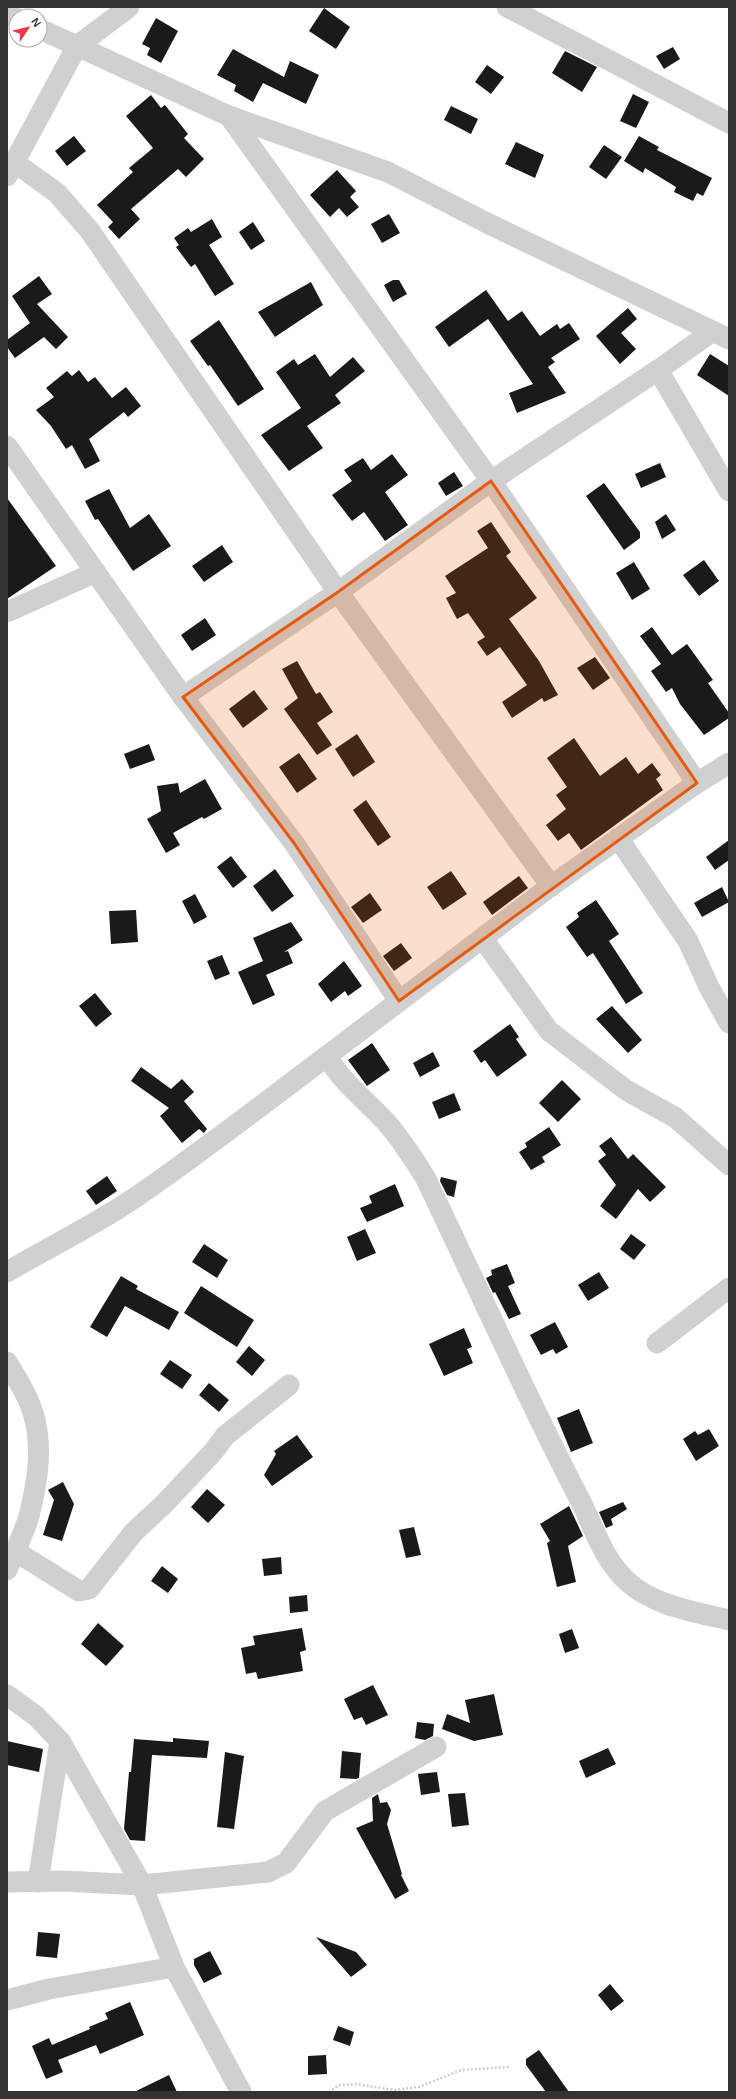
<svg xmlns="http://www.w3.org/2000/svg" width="736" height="2099" font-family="Arial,sans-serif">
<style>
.building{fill:#1a1a1a}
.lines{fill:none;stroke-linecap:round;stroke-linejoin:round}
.path{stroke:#cdcdcd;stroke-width:2.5;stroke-dasharray:2 2;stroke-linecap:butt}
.street{stroke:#d0d0d0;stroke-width:21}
.marked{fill:#e8590c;fill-opacity:0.2;stroke:#e8590c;stroke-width:3;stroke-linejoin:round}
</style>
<rect width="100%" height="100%" fill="#fff"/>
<g class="building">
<path d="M324,8l26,19 -14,22 -27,-18z"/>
<path d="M156,18l22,13 -17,32 -14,-8 3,-7 -8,-4z"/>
<path d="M673,47l7,12 -16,10 -8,-13z"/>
<path d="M233,49l51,28 6,-16 29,14 -13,29 -43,-21 -10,19 -19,-11 2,-6 -19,-10z"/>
<path d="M565,51l32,16 -15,25 -30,-19z"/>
<path d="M487,65l17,12 -13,17 -16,-12z"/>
<path d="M633,94l16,8 -13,26 -16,-7z"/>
<path d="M151,95l10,13 4,-3 23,29 -4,4 20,21 -18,18 -8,-8 -47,40 9,10 -21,20 -11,-12 5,-5 -16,-17 36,-33 -4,-4 24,-20 -27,-32z"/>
<path d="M451,106l27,13 -7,15 -27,-14z"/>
<path d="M74,136l12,15 -19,15 -12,-15z"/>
<path d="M639,136l20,11 -2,3 55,28 -9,18 -6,-3 -4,8 -19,-9 2,-5 -31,-19 -2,5 -19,-12z"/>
<path d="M516,142l28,13 -9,23 -30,-14z"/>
<path d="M604,145l18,12 -16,22 -17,-12z"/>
<path d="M337,170l19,21 -6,6 9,10 -12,10 -8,-9 -9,9 -20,-22z"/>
<path d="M389,214l11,19 -18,10 -11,-19z"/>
<path d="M212,219l10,18 -13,8 25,39 -19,12 -20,-32 -4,3 -15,-20 3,-2 -5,-7 14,-10 3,4z"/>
<path d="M253,222l12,19 -14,9 -12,-18z"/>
<path d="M39,276l13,18 -15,10 31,33 -12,12 -12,-12 -29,21 -8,-11v-7l23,-17 -18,-27z"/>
<path d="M393,280h6l8,14 -14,8 -9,-17z"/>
<path d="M311,282l12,23 -48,32 -17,-25z"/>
<path d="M486,290l22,31 14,-10 18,25 17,-12 3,5 9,-6 11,16 -29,19 4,4 -7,5 18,26 -49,20 -8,-20 24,-9 -45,-65 -39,28 -14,-20z"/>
<path d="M628,308l9,11 -16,14 15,16 -16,15 -24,-28z"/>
<path d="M219,320l45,69 -26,17 -28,-41 -2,1 -18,-25z"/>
<path d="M315,354l15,23 23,-20 12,14 -30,24 6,8 -34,23 16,22 -34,23 -28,-36 40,-27 -25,-36 18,-13 4,6z"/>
<path d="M710,354l19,12v30l-32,-21z"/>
<path d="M79,370l9,12 7,-5 17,21 14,-11 15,19 -13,11 -4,-5 -35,27 11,22 -15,8 -13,-24 -6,4 -15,-23 -15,-16 18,-13 -8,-9 21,-17 5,5z"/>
<path d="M392,454l16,21 -23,17 23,33 -23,16 -21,-29 -12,9 -20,-26 20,-14 -8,-11 19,-12 8,12z"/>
<path d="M660,463l6,14 -25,11 -6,-14z"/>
<path d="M454,472l9,14 -17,10 -8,-13z"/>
<path d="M604,483l36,49v6l-16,12 -38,-54z"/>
<path d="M109,489l21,39 19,-14 22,32 -38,25 -35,-52 -3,1 -10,-19z"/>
<path d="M7,498l49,68 -49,33z"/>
<path d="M666,514l10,16 -14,9 -7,-17z"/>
<path d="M491,522l20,30 -5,4 31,42 -28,21 30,42 19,34 -14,7 -2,-4 -30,20 -10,-16 25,-17 -27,-38 -13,9 -10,-14 8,-5 -17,-24 -11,6 -11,-21 10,-5 -11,-17 43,-28 -11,-17z"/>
<path d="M222,545l11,17 -29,20 -12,-16z"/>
<path d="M704,560l15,21 -20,15 -16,-21z"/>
<path d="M634,562l16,27 -18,11 -16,-27z"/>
<path d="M205,618l11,17 -24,16 -11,-16z"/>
<path d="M652,627l20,28 15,-11 26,36 -5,3 21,30v5l-25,17 -24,-31 -8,-16 -6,4 -15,-21 10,-7 -21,-28z"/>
<path d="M595,657l15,21 -17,12 -16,-22z"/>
<path d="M297,661l19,33 4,-2 13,20 -16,11 15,22 -15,10 -33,-46 14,-11 -16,-29z"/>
<path d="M254,690l14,19 -25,19 -14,-19z"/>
<path d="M357,734l18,28 -22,15 -18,-28z"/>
<path d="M574,738l26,38 26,-19 12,17 14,-11 9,12 -5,4 7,11 -82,60 -12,-17 -11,8 -12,-16 20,-16 -10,-14 11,-8 -20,-29z"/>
<path d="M149,744l6,16 -25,9 -6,-15z"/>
<path d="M299,753l18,26 -20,14 -18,-26z"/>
<path d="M205,779l17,30 -18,10 -2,-2 -29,16 7,12 -14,8 -19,-34 14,-8 -4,-25 21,-3 2,10z"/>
<path d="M366,800l25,37 -13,9 -25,-36z"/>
<path d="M729,840v20l-14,10 -9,-13z"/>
<path d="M231,856l16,21 -14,11 -16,-21z"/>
<path d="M275,869l19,27 -22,16 -19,-26z"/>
<path d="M451,871l16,23 -24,16 -16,-23z"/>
<path d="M519,876l9,12 -36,27 -9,-13z"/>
<path d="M722,887l7,15 -27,15 -8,-14z"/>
<path d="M370,893l12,17 -19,13 -12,-16z"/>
<path d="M195,894l12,23 -13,7 -12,-23z"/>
<path d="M596,900l23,34 -10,7 34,52 -17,11 -33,-51 -6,4 -21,-30 13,-10 -2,-4z"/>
<path d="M136,910l2,32 -27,2 -2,-33z"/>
<path d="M291,922l12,18 -19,12 4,-1 5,12 -27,12 9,20 -22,10 -15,-33 25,-11 -10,-23z"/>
<path d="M401,943l11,15 -18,13 -11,-15z"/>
<path d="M222,955l8,19 -15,6 -8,-19z"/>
<path d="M344,961l18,25 -14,10 -3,-5 -14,11 -13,-18z"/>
<path d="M95,993l17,21 -16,13 -17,-21z"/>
<path d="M612,1006l30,34 -14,13 -32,-34z"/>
<path d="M510,1024l9,13 -3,2 11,16 -30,22 -12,-17 -4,3 -8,-12z"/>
<path d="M372,1043l18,27 -23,16 -19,-26z"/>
<path d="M433,1052l7,14 -20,11 -7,-14z"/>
<path d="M141,1067l30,22 11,-10 12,13 -10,9 23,28 -3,4 -5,-4 -17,14 -22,-27 9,-8 -38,-27z"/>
<path d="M562,1080l19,19 -23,23 -19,-19z"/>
<path d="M454,1093l7,17 -22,9 -7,-17z"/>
<path d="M549,1127l12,18 -19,12 3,5 -14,8 -12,-18 8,-5 -2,-4z"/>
<path d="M611,1137l17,22 5,-5 33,33 -16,15 -12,-13 -22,30 -16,-13 16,-21 -18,-24 8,-6 -7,-9z"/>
<path d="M107,1176l10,15 -21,14 -10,-14z"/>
<path d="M441,1177l16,4 -3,16 -7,-2 -7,-14z"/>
<path d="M395,1184l9,22 -37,16 -7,-14 12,-5 -3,-7z"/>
<path d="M365,1229l11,24 -19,8 -10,-24z"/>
<path d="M631,1234l15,11 -12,15 -14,-11z"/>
<path d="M204,1244l24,16 -11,18 -25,-16z"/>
<path d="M507,1264l8,19 -7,3 13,28 -12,5 -14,-27 -2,1 -7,-15 6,-3 -1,-5z"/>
<path d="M599,1272l10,16 -21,13 -10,-16z"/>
<path d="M121,1276l17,10 -2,3 43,23 -10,18 -44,-24 -18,31 -17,-10z"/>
<path d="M201,1286l53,34 -17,27 -53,-34z"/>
<path d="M555,1322l13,25 -12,7 -3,-5 -12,6 -11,-20z"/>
<path d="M464,1328l8,19 -5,2 6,14 -29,13 -15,-32z"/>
<path d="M249,1346l16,14 -13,16 -16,-14z"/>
<path d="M170,1360l22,15 -10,14 -22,-15z"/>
<path d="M209,1383l20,17 -10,12 -20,-17z"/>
<path d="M579,1409l14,34 -22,9 -14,-34z"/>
<path d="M709,1429l10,17 -23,15 -13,-22 12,-8 3,4z"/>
<path d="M297,1435l16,22 -41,29 -8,-11 12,-21 -2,-3z"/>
<path d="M63,1482l11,22 -12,37 -19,-6 11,-35 -6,-10z"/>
<path d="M207,1489l18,16 -17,18 -17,-16z"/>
<path d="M623,1502l4,7 -16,10 2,6 -7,3 -7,-16z"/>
<path d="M569,1506l14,30 -15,10 8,36 -19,5 -10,-44 3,-2 -10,-17z"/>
<path d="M414,1527l7,28 -15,3 -7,-28z"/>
<path d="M281,1557l1,17 -18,2 -2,-17z"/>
<path d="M162,1566l16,13 -10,14 -17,-12z"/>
<path d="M307,1595l1,16 -18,2 -1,-16z"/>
<path d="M98,1623l26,23 -18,20 -25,-22z"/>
<path d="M302,1628l4,22 -6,2 3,19 -45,8 -2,-7 -10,2 -5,-26 14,-3 -2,-9z"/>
<path d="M572,1629l7,19 -14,5 -6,-19z"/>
<path d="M373,1685l15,30 -22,10 -4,-8 -8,3 -10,-21z"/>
<path d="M494,1694l9,41 -29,6 -32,-12 5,-15 23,9 -5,-23z"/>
<path d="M417,1722l17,2 -1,12 -8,4 -10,-2z"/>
<path d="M173,1738l36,3 -2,17 -55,-3 -7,86 -15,-1 -6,-11 5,-57h2l3,-33 39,3z"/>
<path d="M7,1741l36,8 -4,23 -32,-7z"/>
<path d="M608,1748l8,16 -30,14 -7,-17z"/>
<path d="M342,1751l19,2 -2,25 -3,1 -16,-1z"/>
<path d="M225,1752l19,4 -10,73 -17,-2z"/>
<path d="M437,1772l3,20 -19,3 -3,-21z"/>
<path d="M465,1793l4,32 -17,2 -4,-33z"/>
<path d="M378,1794l2,9 7,-1 4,8 -4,14 15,50 -1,1 8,16 -14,8 -39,-71 17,-7 -1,-23z"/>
<path d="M38,1932l22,2 -3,24 -21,-2z"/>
<path d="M316,1937l40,15 11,13 -16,12z"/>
<path d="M210,1951l12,23 -18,9 -10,-18v-6z"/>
<path d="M610,1984l14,17 -13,10 -13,-16z"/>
<path d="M130,2002l14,33 -44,19 -4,-9 -38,15 5,12 -17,7 -14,-33 17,-8 3,7 38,-16 -1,-2 19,-8 -3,-6z"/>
<path d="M338,2026l16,6 -4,14 -17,-6z"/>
<path d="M539,2050l30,42h-23l-20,-27v-6z"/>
<path d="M326,2055l1,19 -19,1v-19z"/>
<path d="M169,2075l8,17h-43z"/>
</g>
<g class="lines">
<path class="path" d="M329,2092l10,-7 16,-1 40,6 24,-3 42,-17 48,-3"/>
<g class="street">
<path d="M507,7l222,116"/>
<path d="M7,14l9,4"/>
<path d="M40,29l189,87 159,56 97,50 244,117"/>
<path d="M229,116l262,365 206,302"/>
<path d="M14,162l43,31 33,38 248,361 213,294"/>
<path d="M7,176l70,-130 52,-39"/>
<path d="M658,370l71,121"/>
<path d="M7,446l176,251 111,146 105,158"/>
<path d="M7,612l89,-40"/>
<path d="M183,697l155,-105 153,-111 167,-111 55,-39"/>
<path d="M729,763l-32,20 -146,103 -224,170c15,27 39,44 59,66 15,17 27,36 39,55 51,106 99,215 153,319 16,30 24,63 50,86 26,24 68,30 101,38"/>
<path d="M618,838l70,103 21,46 20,36"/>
<path d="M483,939l66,92 77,59 50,28 53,47"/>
<path d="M7,1272c42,-25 86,-46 126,-73 66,-45 130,-95 194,-143"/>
<path d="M657,1343l72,-55"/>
<path d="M7,1362c10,17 22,35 27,54 9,33 3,68 -5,100 -5,18 -15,36 -22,54"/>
<path d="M15,1551l64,40 10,-2 44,-56 31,-29 49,-52 12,-16 64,-51"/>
<path d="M7,1695l29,21 24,25 82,144 32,82 67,125"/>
<path d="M7,1882l56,-1 79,4 126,-13 18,-9 39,-52 111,-64"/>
<path d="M38,1882l22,-141"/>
<path d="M7,2000l42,-11 125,-22"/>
</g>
</g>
<path class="marked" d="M491,481l206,302 -298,218 -105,-158 -111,-146 155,-105z"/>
<rect width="736" height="2099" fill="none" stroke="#333333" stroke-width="16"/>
<g transform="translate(28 28) rotate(55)"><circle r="19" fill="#ffffff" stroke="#adadad"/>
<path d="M0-3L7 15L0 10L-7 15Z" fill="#e63946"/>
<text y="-6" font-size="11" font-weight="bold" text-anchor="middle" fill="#333333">N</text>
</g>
</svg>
